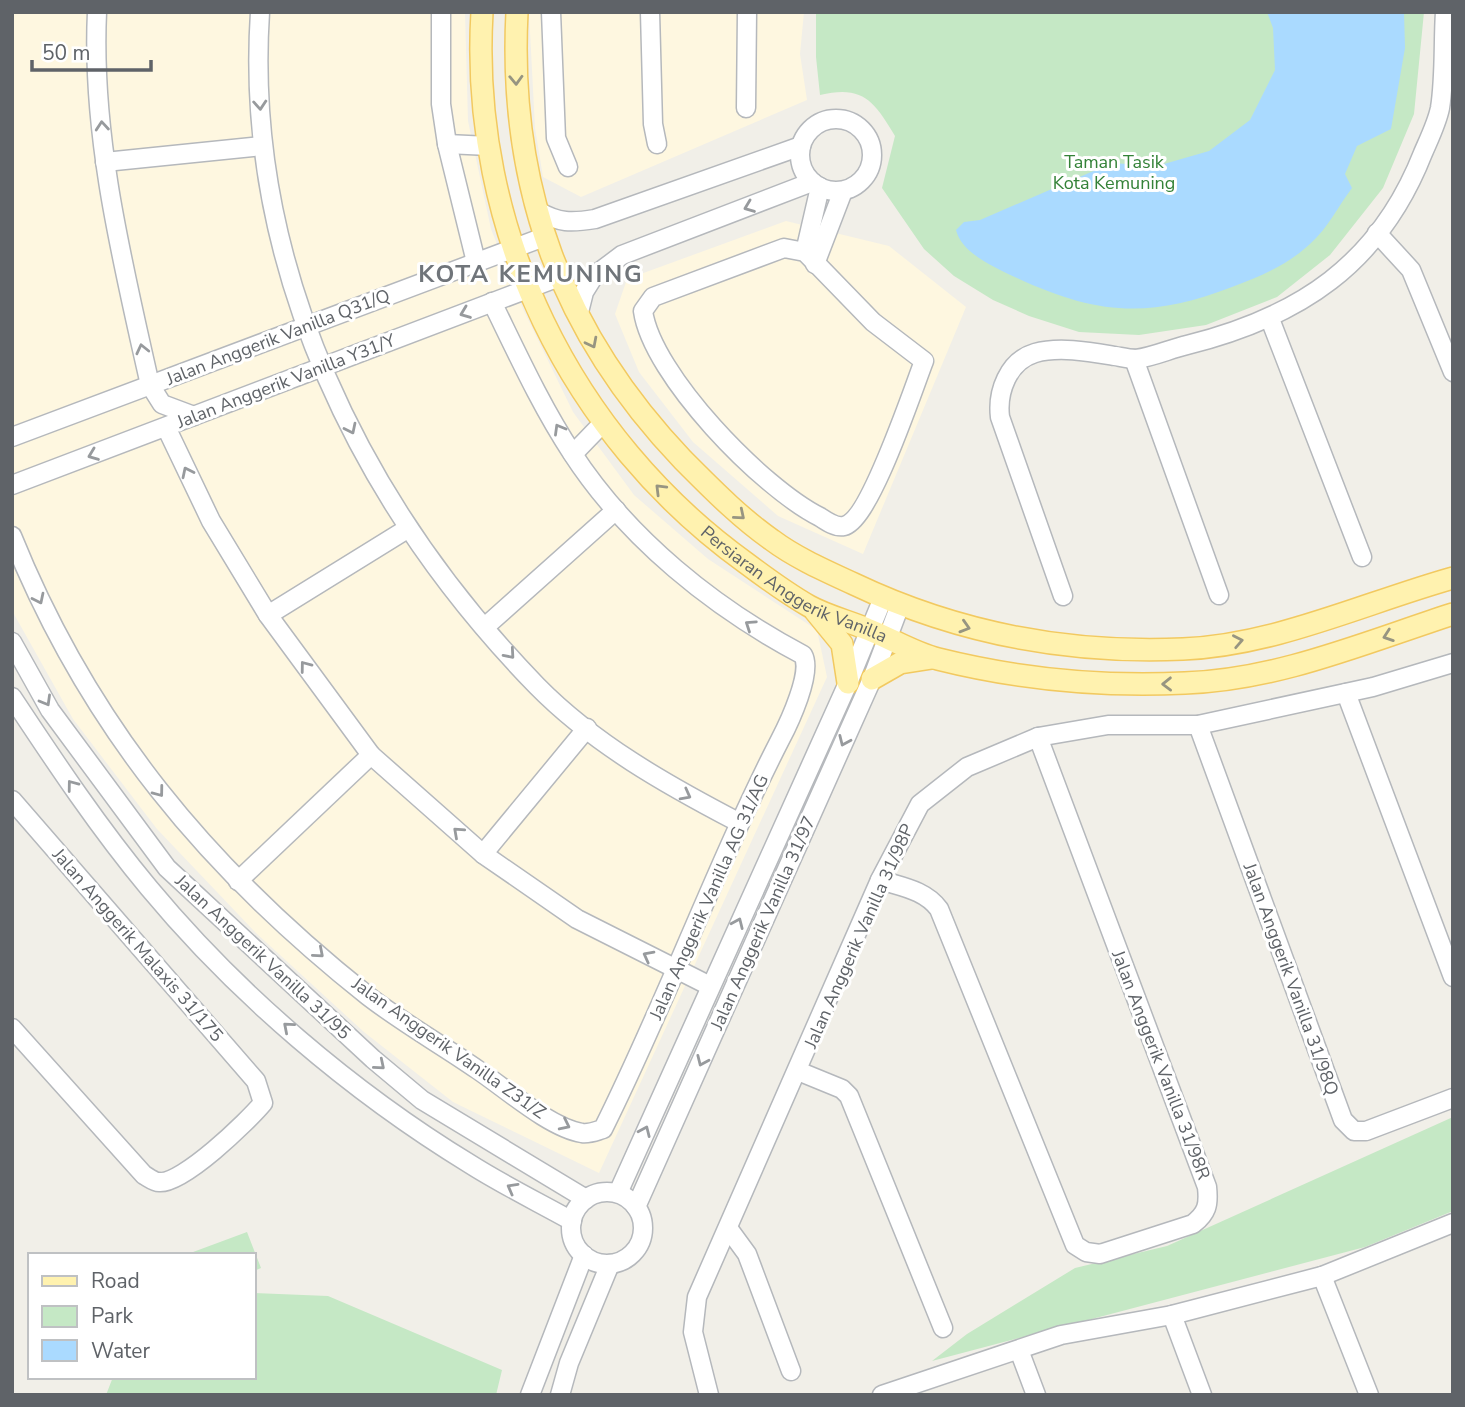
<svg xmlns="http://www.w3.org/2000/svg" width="1465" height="1407" font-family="'Nunito Sans',sans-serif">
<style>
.commercial{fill:#fef7e0}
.green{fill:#c5e8c5}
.water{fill:#aadaff}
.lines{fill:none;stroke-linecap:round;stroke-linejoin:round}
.minor-casing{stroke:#b5b8bc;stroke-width:21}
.major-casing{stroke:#f2c960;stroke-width:24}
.minor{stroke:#fff;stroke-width:18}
.major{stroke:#fff2af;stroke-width:21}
.oneway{stroke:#979581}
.oneway2{stroke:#979a9d}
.labels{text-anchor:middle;stroke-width:6;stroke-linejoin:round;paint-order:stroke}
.park-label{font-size:18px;fill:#348238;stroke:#fff}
.street-label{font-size:18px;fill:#5f6368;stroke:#fff}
.district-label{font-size:24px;font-weight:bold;letter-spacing:2px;fill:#70757a;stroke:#fff}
</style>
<rect width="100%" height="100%" fill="#f1efe8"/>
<g class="commercial">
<path d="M12,12h453l3,109 23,108 32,80 50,103 61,83 74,64 109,71 10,47 -228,496 -146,-71 -89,-70 -108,-99 -99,-104 -84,-110 -58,-103 -3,-7z"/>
<path d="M529,12h275l-4,42 7,46 -226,97 -38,-20 -8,-49z"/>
<path d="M786,221l103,25 77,61 -103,247 -85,-38 -85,-74 -54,-70 -24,-58 12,-35z"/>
</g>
<g class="green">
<path d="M816,12h608l-10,102 -31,74 -53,67 -53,42 -71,28 -67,10 -60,-3 -50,-16 -36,-16 -39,-24 -30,-27 -42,-61 13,-52c-21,-35 -32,-51 -75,-41l-4,-38z"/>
<path d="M1453,1117v94l-88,36 -433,114 35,-27 108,-66 92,-22z"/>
<path d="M247,1232l14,36 -7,3v-16h-69z"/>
<path d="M254,1293l74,3 174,74 -6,25h-390l7,-18h141z"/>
</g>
<path class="water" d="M1267,12h137l1,36 -14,81 -34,17 -12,28 7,14c-13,17 -25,41 -41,55 -23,22 -50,33 -79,44 -83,32 -135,28 -215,-9 -21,-10 -55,-24 -61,-48l8,-8 16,-2 132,-57 45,3 52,-15 41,-31 25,-50 -2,-42z"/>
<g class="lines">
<g class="minor-casing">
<g id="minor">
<path d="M97,12c-6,125 26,252 53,373l12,19 32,12"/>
<path d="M260,12c-17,255 103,495 277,674 57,58 130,99 201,136"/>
<path d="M441,12v92l6,40 29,118"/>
<path d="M551,12l5,126 12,29"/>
<path d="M650,12l3,112 4,20"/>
<path d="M746,108l1,-96"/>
<circle cx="836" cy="155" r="36"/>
<path d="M447,144l42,2"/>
<path d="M105,162l157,-16"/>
<path d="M538,211c21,12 33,12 57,8l206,-73"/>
<path d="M1377,233l34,37 42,102"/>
<path d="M784,248l21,4 68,70 51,39c-11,28 -54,159 -80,165 -8,2 -18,-5 -24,-9 -58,-29 -168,-142 -177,-206l10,-14z"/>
<path d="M805,252l15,-65"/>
<path d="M815,264l28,-73"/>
<path d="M578,316l6,-24 10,-16 28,-21 190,-73"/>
<path d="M1270,319l92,238"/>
<path d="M1134,359l85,236"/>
<path d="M166,427l45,94 57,94 103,140 112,99 94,65 133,67"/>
<path d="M12,437l532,-200"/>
<path d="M573,454l29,-30"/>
<path d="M12,485l547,-208"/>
<path d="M12,536c77,191 196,333 356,460 35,27 74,49 110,74 27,18 72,58 104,63 8,1 14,-2 21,-4 64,-128 112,-262 177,-389 9,-17 33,-68 23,-85 -89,-47 -175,-116 -231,-202 -31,-47 -55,-100 -80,-151"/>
<path d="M1063,596l-63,-179c-3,-25 8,-56 35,-64 24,-7 56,-1 80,3 6,1 14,3 21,3 17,-2 34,-10 51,-14 112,-28 192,-80 236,-192 6,-14 14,-30 17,-45 5,-31 3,-65 5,-96"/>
<path d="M268,615l139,-86"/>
<path d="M486,626l130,-116"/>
<path d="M12,642l38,68 117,158 206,191 49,41 164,99"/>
<path d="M1346,693l107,284"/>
<path d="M12,697c43,65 87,131 137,191 88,106 203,204 321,276 33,21 68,38 102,57"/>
<path d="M1198,725l145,395 11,11h12l87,-33"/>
<path d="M12,800l244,281 7,22c-15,18 -81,82 -104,79 -5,0 -11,-5 -15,-7l-132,-147"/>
<path d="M483,854l104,-126"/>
<path d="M880,880c22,7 45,10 59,29l136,336 11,7 14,2 93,-30c14,-11 16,-19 14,-37l-169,-450"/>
<path d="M238,881l133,-126"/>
<path d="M798,1071l44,18 7,7 94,232"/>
<circle cx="607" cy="1228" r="36"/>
<path d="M618,1193l230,-510 35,-85"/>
<path d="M636,1207l236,-528 28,-74"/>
<path d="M728,1228l19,26 44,117"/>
<path d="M1322,1276l47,119"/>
<path d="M1172,1315l30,80"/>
<path d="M1019,1350l17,45"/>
<path d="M530,1395l54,-140"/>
<path d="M560,1395l9,-32 41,-99"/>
<path d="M709,1395l-16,-63 4,-35 183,-417 40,-76 47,-37 71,-30 70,-12h90l175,-38 80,-24"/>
<path d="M882,1395l179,-60 111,-20 150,-39 131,-53"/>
</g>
</g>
<g class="major-casing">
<g id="major">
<path id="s1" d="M482,12c-13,217 89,425 264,551 20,15 42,31 63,43 18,10 39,15 58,23 23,9 47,24 71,30 80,20 164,28 247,24 93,-3 181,-41 268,-69"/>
<path d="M517,12c-9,175 45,321 166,448 28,28 56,57 89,80 24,18 54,31 82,44 105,50 213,70 329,65 93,-4 181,-46 270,-71"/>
<path d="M815,611l27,33 6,39"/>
<path d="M872,679l28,-16 32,-5"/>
</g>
</g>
<use href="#minor" class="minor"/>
<use href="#major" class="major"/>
</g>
<defs><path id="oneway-chevron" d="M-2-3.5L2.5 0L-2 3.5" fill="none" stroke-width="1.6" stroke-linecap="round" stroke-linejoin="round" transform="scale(1.75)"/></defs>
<g class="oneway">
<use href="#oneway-chevron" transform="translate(516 80) rotate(88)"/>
<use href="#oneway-chevron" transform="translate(592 343) rotate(63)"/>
<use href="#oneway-chevron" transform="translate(660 489) rotate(-135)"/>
<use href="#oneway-chevron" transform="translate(740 515) rotate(40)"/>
<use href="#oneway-chevron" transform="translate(965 627) rotate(17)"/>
<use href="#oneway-chevron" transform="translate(1388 636) rotate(161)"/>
<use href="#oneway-chevron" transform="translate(1238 641) rotate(-11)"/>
<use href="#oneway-chevron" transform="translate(1167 684) rotate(179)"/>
</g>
<g class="oneway2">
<use href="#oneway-chevron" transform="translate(260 105) rotate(86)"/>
<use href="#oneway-chevron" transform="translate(102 126) rotate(-95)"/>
<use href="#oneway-chevron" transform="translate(749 207) rotate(159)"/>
<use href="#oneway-chevron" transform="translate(465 313) rotate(159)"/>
<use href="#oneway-chevron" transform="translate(142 349) rotate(-103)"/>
<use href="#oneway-chevron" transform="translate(351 429) rotate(64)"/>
<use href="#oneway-chevron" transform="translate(559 429) rotate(-120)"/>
<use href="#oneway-chevron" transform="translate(93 455) rotate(159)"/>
<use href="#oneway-chevron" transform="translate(187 472) rotate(-116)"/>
<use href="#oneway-chevron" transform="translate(39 599) rotate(64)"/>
<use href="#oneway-chevron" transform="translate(750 625) rotate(-146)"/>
<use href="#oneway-chevron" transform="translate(510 654) rotate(49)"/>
<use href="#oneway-chevron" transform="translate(305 666) rotate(-127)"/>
<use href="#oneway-chevron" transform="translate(46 701) rotate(60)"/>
<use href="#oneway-chevron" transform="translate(844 741) rotate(114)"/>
<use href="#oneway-chevron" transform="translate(72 785) rotate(-127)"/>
<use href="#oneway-chevron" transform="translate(159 792) rotate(53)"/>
<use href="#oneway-chevron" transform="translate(686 795) rotate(28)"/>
<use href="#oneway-chevron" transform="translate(458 832) rotate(-138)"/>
<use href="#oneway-chevron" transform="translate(738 923) rotate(-66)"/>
<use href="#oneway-chevron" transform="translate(319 953) rotate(41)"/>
<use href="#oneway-chevron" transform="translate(648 956) rotate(-152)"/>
<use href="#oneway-chevron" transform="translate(288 1027) rotate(-139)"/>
<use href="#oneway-chevron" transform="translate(702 1061) rotate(114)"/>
<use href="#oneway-chevron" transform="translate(380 1065) rotate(40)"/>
<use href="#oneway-chevron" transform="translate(565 1125) rotate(26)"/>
<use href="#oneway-chevron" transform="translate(645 1131) rotate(-66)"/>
<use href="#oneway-chevron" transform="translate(512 1188) rotate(-151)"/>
</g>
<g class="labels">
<g class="park-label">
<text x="1114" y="168">Taman Tasik<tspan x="1114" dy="21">Kota Kemuning</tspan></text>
</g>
<g class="street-label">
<text transform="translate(278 337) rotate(-21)" y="6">Jalan Anggerik Vanilla Q31/Q</text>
<text transform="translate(286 381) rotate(-21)" y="6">Jalan Anggerik Vanilla Y31/Y</text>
<text dy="6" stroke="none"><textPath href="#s1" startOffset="690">Persiaran Anggerik Vanilla</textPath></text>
<text transform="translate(709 897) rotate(-66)" y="6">Jalan Anggerik Vanilla AG 31/AG</text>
<text transform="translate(763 923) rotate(-66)" y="6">Jalan Anggerik Vanilla 31/97</text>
<text transform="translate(859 936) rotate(-66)" y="6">Jalan Anggerik Vanilla 31/98P</text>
<text transform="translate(138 945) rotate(49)" y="6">Jalan Anggerik Malaxis 31/175</text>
<text transform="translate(263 957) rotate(43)" y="6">Jalan Anggerik Vanilla 31/95</text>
<text transform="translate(1291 979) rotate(70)" y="6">Jalan Anggerik Vanilla 31/98Q</text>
<text transform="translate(449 1048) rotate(35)" y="6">Jalan Anggerik Vanilla Z31/Z</text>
<text transform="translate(1161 1065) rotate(69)" y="6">Jalan Anggerik Vanilla 31/98R</text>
</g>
<g class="district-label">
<text x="531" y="282">KOTA KEMUNING</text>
</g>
</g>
<rect width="1465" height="1407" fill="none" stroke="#5f6368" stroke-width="28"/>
<rect x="28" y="1253" width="228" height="126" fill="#ffffff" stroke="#bfc1c3" stroke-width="2"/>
<rect x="42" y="1276" width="35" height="10" fill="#fff2af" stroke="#bfc1c3" stroke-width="2"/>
<text x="91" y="1288" font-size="21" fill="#5f6368">Road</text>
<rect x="42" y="1306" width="35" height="21" fill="#c5e8c5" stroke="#bfc1c3" stroke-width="2"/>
<text x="91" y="1323" font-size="21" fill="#5f6368">Park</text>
<rect x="42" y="1340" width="35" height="21" fill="#aadaff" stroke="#bfc1c3" stroke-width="2"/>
<text x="91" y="1358" font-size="21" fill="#5f6368">Water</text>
<path d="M32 60v10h119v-10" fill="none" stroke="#5f6368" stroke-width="3.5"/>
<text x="42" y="60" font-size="21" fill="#5f6368" stroke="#ffffff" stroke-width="5" paint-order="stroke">50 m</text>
</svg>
